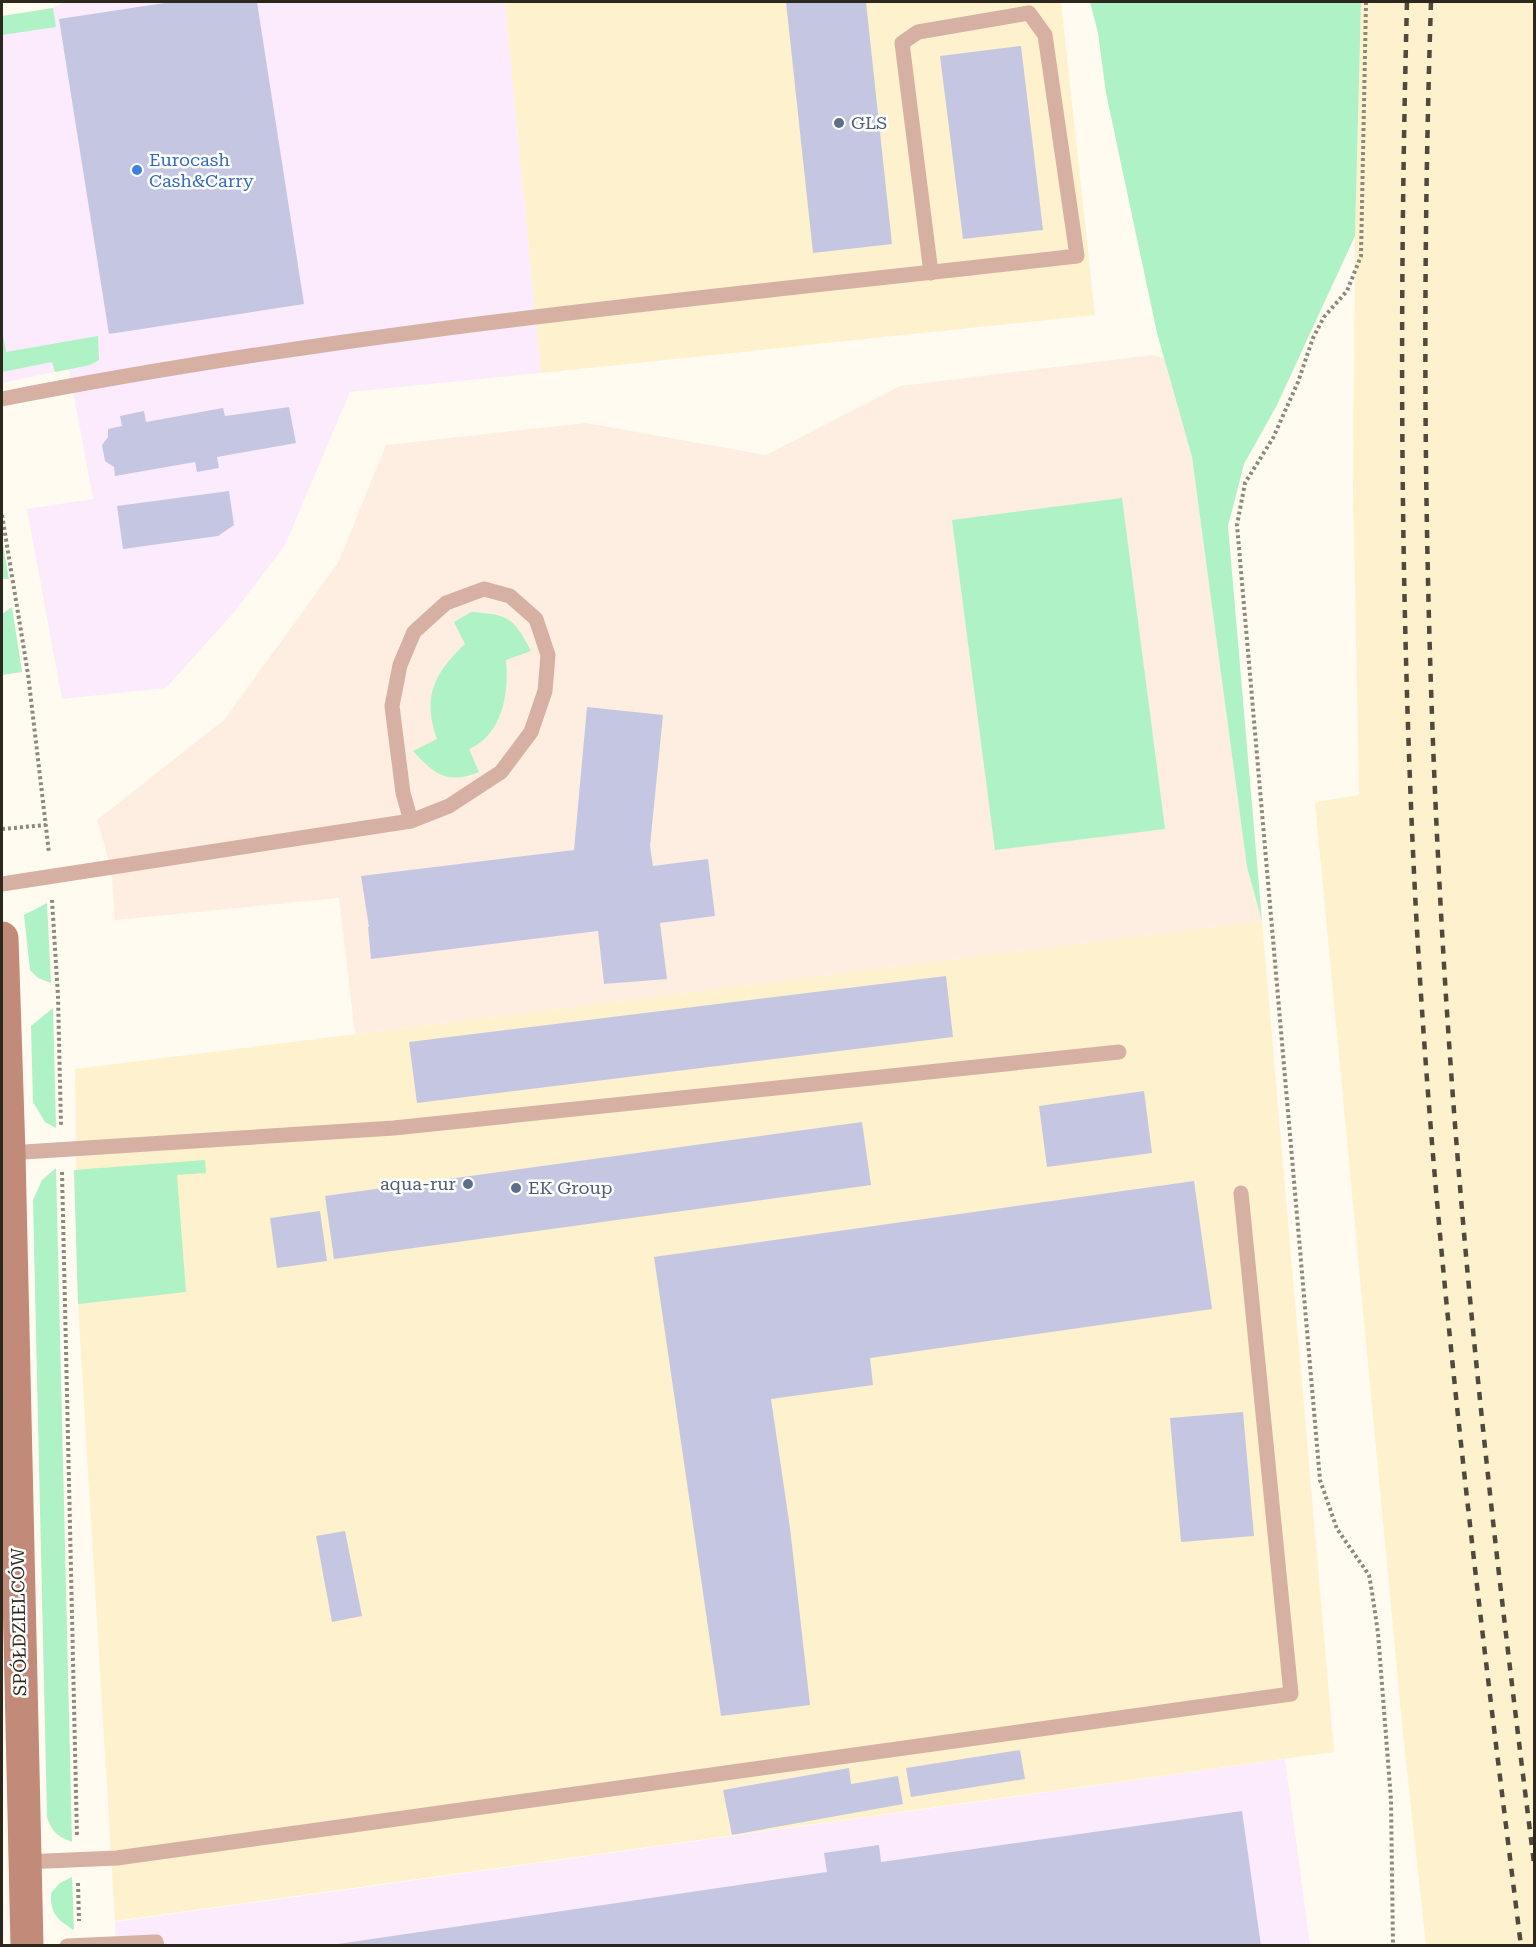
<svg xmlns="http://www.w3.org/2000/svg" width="1536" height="1947" font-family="'Roboto Serif',serif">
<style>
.commercial{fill:#fbebfd}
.built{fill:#fef1cd}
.education{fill:#fdeee1}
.green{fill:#aef2c6}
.building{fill:#c5c7e2}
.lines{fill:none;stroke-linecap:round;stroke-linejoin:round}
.path{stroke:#8d897f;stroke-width:4;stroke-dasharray:3 3;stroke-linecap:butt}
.lane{stroke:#d6b0a3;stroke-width:15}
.secondary{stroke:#c28a78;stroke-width:33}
.rail{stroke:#4e4a40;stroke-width:4.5;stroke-dasharray:8 8;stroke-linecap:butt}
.service-dot{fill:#5c6f8a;stroke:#fff;stroke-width:2}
.shop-dot{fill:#3f7fe0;stroke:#fff;stroke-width:2}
.labels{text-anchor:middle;stroke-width:5;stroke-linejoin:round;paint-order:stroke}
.service-label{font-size:18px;fill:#4e5e75;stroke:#fff;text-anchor:start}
.shop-label{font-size:18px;fill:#366cbe;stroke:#fff;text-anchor:start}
.street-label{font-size:18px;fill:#2c281e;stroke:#fff}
</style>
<rect width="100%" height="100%" fill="#fffbf0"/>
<g class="commercial">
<path d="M64,2h441l36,371 -191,19 -65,153 -50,66 -69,77 -104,11 -35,-190 66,-10 -24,-130 -67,14v-367l51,-8z"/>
<path d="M1285,1759l25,186 -1194,1 -1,-24z"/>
</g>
<g class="built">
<path d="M505,2h556l34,313 -554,58z"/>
<path d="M1361,2h173v1943h-108l-23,-211 -88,-932 44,-7 -6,-305 2,-254z"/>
<path d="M1262,921l72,831 -1219,169 -37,-617 -3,-235z"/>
</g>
<path class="education" d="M1153,355l11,3 28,99 55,410 15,54 -907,113 -16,-136 -224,22 -4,-52 -14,-48 127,-100 114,-157 48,-118 200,-22 180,32 134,-69z"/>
<g class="green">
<path d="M1090,2h271l-6,234 -78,169 -33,59 -16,62 34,395 -15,-54 -55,-410 -35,-124 -51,-240 -8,-60z"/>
<path d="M53,8l3,19 -54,8v-19z"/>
<path d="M2,329l4,23 92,-16 1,24 -9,5 -35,7 -3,-10 -50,10z"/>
<path d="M1122,498l43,331 -170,21 -43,-330z"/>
<path d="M2,540l7,39h-7z"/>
<path d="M12,607l10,65 -20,3v-61z"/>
<path d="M471,612c37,2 43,6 60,39l-25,9c3,33 -3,74 -37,89l10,23c-32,13 -45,2 -66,-21l24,-12c-15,-41 -3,-66 28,-95l-11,-22z"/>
<path d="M47,903l4,80 -13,-5 -8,-8 -6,-55z"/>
<path d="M53,1008l3,120 -11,-6 -12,-20 -2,-76z"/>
<path d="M205,1160l1,13 -29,2 9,117 -108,12 -4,-134z"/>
<path d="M56,1168l16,674c-14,-5 -20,-10 -25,-25l-14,-617 9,-20z"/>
<path d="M72,1877l2,53c-17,-10 -24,-17 -23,-37l9,-10z"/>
</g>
<g class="building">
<path d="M171,2h86l47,302 -195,30 -50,-315z"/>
<path d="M786,2h80l26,242 -79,9z"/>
<path d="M1021,46l22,184 -80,9 -23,-183z"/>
<path d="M289,407l7,36 -79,14 2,11 -22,4 -2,-10 -80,14 -1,-9 -9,-6 -3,-16 6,-8v-8l14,-3 -2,-10 24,-5 2,11 77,-14 2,8z"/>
<path d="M229,491l5,34 -16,11 -95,13 -6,-43z"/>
<path d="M587,707l76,8 -13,131 3,20 55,-7 7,57 -55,7 7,56 -63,5 -6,-53 -227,28 -3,-32h1l-8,-51 213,-26z"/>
<path d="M946,976l7,61 -536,66 -8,-61z"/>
<path d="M1144,1091l8,62 -105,14 -8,-61z"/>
<path d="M862,1122l9,63 -537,74 -9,-63z"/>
<path d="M1194,1181l18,128 -342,49 3,27 -102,14 19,129 20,177 -89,11 -67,-459z"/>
<path d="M320,1211l7,50 -50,7 -7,-50z"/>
<path d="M1243,1412l11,124 -73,6 -11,-124z"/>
<path d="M345,1531l17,85 -30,6 -16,-86z"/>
<path d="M1020,1750l5,29 -114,18 -5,-29z"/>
<path d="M849,1768l2,16 47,-8 5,28 -171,31 -9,-45z"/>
<path d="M1242,1811l19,135h-937l503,-74 -3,-19 55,-8 2,17z"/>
</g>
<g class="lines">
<g class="path">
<path d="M1366,2l-5,254 -14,35 -23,26 -11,21 -15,44 -25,56 -28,45 -8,42 83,955 17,49 32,46 3,17 6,41 13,167 2,146"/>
<path d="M2,515l26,159 21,179"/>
<path d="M2,829l44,-4"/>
<path d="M52,900l6,96 3,130"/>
<path d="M62,1172l15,665"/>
<path d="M78,1883l1,38"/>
</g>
<g class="lane">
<path d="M2,399c355,-70 716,-102 1075,-143l-32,-221 -16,-22 -111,19 -16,11 29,230"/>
<path d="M2,884l409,-63 38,-15 52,-34 30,-40 14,-41 3,-36 -12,-36 -26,-23 -26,-7 -38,14 -32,29 -14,33 -8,41 11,87 8,28"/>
<path d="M9,1153l385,-25 725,-76"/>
<path d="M24,1862l93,-4 1174,-164 -50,-501"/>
<path d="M67,1946l89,-4 1,4"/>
</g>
<path class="secondary" d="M2,938l7,215 18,793"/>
<g class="rail">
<path d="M1407,2c-8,303 -7,607 9,910 19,346 62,690 105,1034"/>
<path d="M1431,2c-12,365 -5,732 22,1096 19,256 49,511 81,765"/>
</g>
</g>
<g class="service-dot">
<circle cx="839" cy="123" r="6"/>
<circle cx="468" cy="1184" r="6"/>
<circle cx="516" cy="1188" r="6"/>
</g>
<circle class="shop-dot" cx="137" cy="170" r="6"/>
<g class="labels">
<g class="service-label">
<text x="851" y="129">GLS</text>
<text x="456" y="1190" text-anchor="end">aqua-rur</text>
<text x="528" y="1194">EK Group</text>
</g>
<g class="shop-label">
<text x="149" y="166">Eurocash<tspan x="149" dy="21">Cash&amp;Carry</tspan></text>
</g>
<g class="street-label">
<text transform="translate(19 1622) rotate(-91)" y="6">SPÓŁDZIELCÓW</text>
</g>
</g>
<rect width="1536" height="1947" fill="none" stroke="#2c281e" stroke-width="6"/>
</svg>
